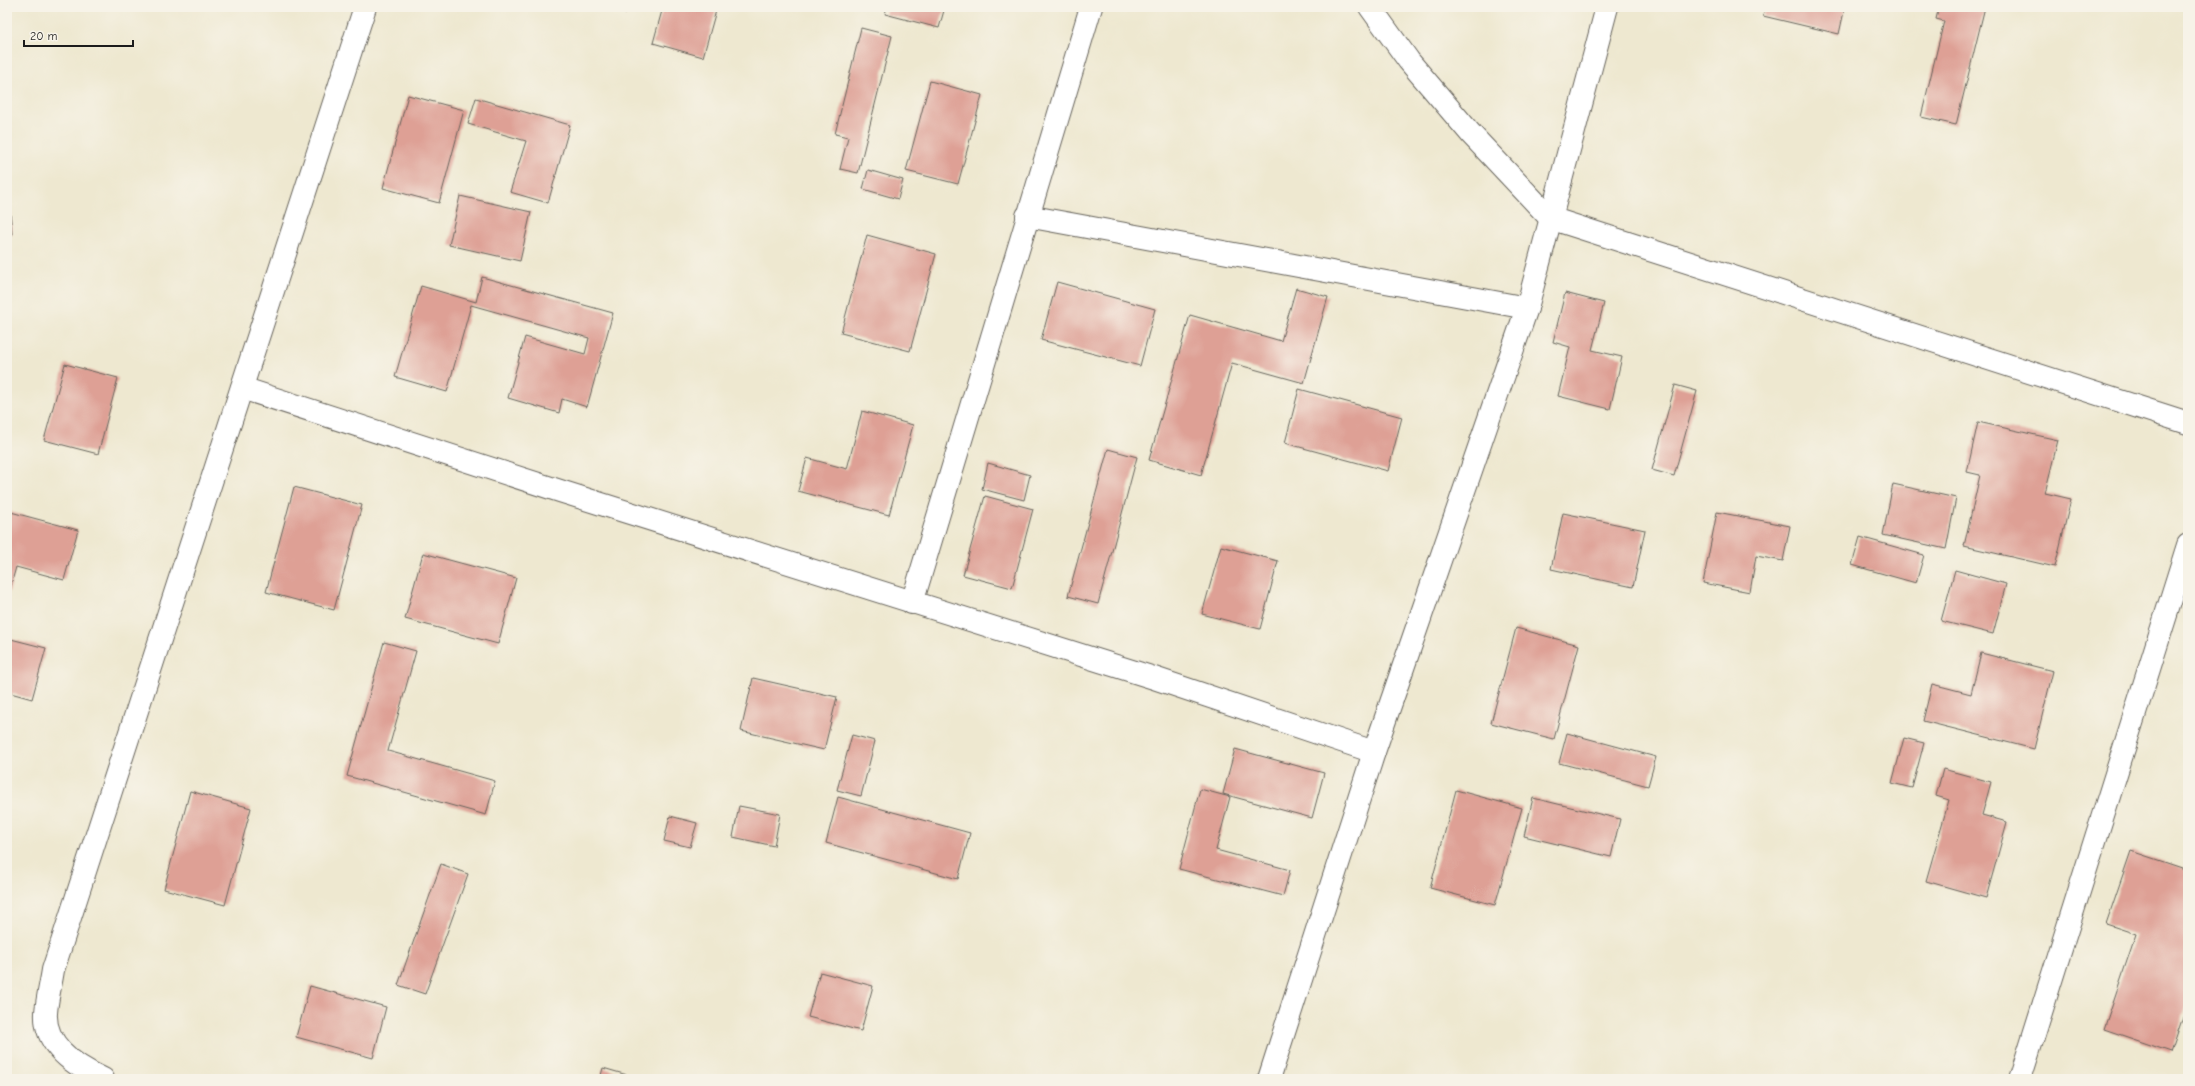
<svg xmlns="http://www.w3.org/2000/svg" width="2195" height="1086" font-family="'Comic Neue',sans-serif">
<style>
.building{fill:#dea095}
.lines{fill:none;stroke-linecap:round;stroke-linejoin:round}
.minor-casing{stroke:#66635b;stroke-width:24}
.minor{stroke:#fff;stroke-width:22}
</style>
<rect width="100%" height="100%" fill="#f7f3e8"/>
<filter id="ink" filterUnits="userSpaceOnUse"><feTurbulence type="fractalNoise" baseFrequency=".025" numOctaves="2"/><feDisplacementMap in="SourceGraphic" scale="8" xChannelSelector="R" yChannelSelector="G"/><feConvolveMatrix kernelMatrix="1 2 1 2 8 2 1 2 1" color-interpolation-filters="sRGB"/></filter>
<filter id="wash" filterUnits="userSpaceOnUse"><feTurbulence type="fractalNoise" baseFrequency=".012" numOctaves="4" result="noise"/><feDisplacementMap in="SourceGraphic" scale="16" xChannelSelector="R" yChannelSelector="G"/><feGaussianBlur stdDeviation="0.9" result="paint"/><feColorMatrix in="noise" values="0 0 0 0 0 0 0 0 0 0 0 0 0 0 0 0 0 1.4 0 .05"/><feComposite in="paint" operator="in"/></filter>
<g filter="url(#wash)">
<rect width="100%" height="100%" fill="#eee8d0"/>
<g id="blocks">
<g class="building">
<path d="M604,7h24l-2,7z"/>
<path d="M663,7h54l-14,50 -50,-14z"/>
<path d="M887,7h58l-6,21 -54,-14z"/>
<path d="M1765,7h80l-6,27 -76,-18z"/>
<path d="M1939,7h46l-29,118 -35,-8 23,-96 -8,-2z"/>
<path d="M861,28l31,8 -34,137 -18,-4 8,-32 -13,-3z"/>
<path d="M930,81l52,14 -24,89 -52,-13z"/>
<path d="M408,95l56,15 -25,93 -56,-15z"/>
<path d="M476,98l94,27 -22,78 -38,-11 16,-51 -58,-17z"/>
<path d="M868,170l35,10 -5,19 -35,-10z"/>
<path d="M7,173l5,62h-5z"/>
<path d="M460,196l71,16 -11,49 -71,-16z"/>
<path d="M867,235l69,19 -26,97 -69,-18z"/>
<path d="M482,277l131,36 -26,94 -25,-8 -3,14 -51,-15 17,-61 60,17 4,-16 -118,-33 -24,87 -52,-15 26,-91 55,16z"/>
<path d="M1057,282l98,27 -15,57 -99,-26z"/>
<path d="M1296,288l32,9 -24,86 -72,-20 -31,112 -52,-15 41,-145 91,26z"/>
<path d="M1565,293l39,10 -12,47 30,7 -12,52 -52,-13 12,-49 -17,-5z"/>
<path d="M65,364l53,14 -20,76 -54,-14z"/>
<path d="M1675,385l22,6 -23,85 -22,-6z"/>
<path d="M1299,389l103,28 -14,54 -103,-28z"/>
<path d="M862,411l51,14 -24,90 -91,-24 9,-33 40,11z"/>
<path d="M1978,422l80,18 -13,53 26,6 -16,68 -91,-21 16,-71 -13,-3z"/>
<path d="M1108,449l29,8 -39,147 -30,-8z"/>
<path d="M988,463l42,12 -6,25 -42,-11z"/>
<path d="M1893,484l63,14 -10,51 -63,-14z"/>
<path d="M294,487l68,18 -28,105 -68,-18z"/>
<path d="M985,496l48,13 -21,79 -49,-13z"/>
<path d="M7,511l71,19 -14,50 -48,-13 -9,32z"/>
<path d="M1717,512l73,14 -7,35 -27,-5 -6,36 -47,-9z"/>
<path d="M1563,513l82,17 -12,57 -82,-18z"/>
<path d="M1860,537l64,18 -8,28 -64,-18z"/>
<path d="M1221,546l57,15 -18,68 -58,-15z"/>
<path d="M423,553l93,25 -18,66 -93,-25z"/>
<path d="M1955,570l51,14 -13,50 -52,-13z"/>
<path d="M1516,628l63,17 -25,94 -63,-16z"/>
<path d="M7,638l39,10 -14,51 -25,-7z"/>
<path d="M384,642l32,9 -28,100 107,30 -9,34 -139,-39z"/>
<path d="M1981,653l72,18 -19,78 -111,-28 9,-37 39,10z"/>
<path d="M753,678l84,19 -13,53 -83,-19z"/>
<path d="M1567,733l89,24 -8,29 -89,-23z"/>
<path d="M852,735l23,6 -14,55 -24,-6z"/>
<path d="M1904,738l20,5 -12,45 -20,-5z"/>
<path d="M1235,749l89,24 -12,45 -89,-24z"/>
<path d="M1943,769l48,13 -9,33 25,7 -21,76 -60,-17 23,-81 -13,-4z"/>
<path d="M1200,789l30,8 -14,53 74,20 -7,26 -104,-27z"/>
<path d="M1456,790l66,18 -27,97 -65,-17z"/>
<path d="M190,791l61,17 -26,97 -61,-16z"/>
<path d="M838,797l132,36 -12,46 -132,-36z"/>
<path d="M1533,798l87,21 -9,38 -87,-21z"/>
<path d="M739,806l41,8 -6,32 -41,-9z"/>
<path d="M670,816l27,7 -7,24 -26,-6z"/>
<path d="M2131,851l57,19v132l-17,50 -67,-23 32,-95 -30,-10z"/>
<path d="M441,864l27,10 -43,120 -27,-9z"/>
<path d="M820,972l53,14 -12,45 -53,-14z"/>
<path d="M310,986l76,21 -13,51 -77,-21z"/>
<path d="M603,1068l38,11h-41z"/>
</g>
</g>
</g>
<g filter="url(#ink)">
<use href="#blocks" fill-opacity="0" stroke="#66635b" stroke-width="1"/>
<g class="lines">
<g class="minor-casing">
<g id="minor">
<path d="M1370,7l39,54 62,73 79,84 638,205"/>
<path d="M1027,216l500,92"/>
<path d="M242,388l318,103 594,187 220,74"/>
<path d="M912,603l179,-596"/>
<path d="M103,1079c-26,-12 -59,-33 -57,-66 1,-15 5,-29 7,-43l312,-963"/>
<path d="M1269,1079l105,-327 153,-444 80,-301"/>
<path d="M2020,1079l168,-534"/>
</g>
</g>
<use href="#minor" class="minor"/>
</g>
</g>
<rect width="2195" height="1086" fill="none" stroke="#f7f3e8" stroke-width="24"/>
<path d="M24 40v6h109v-6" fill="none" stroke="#1c1c1c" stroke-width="2"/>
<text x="30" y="40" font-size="12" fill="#1c1c1c" stroke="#f7f3e8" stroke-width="3" paint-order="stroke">20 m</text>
</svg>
